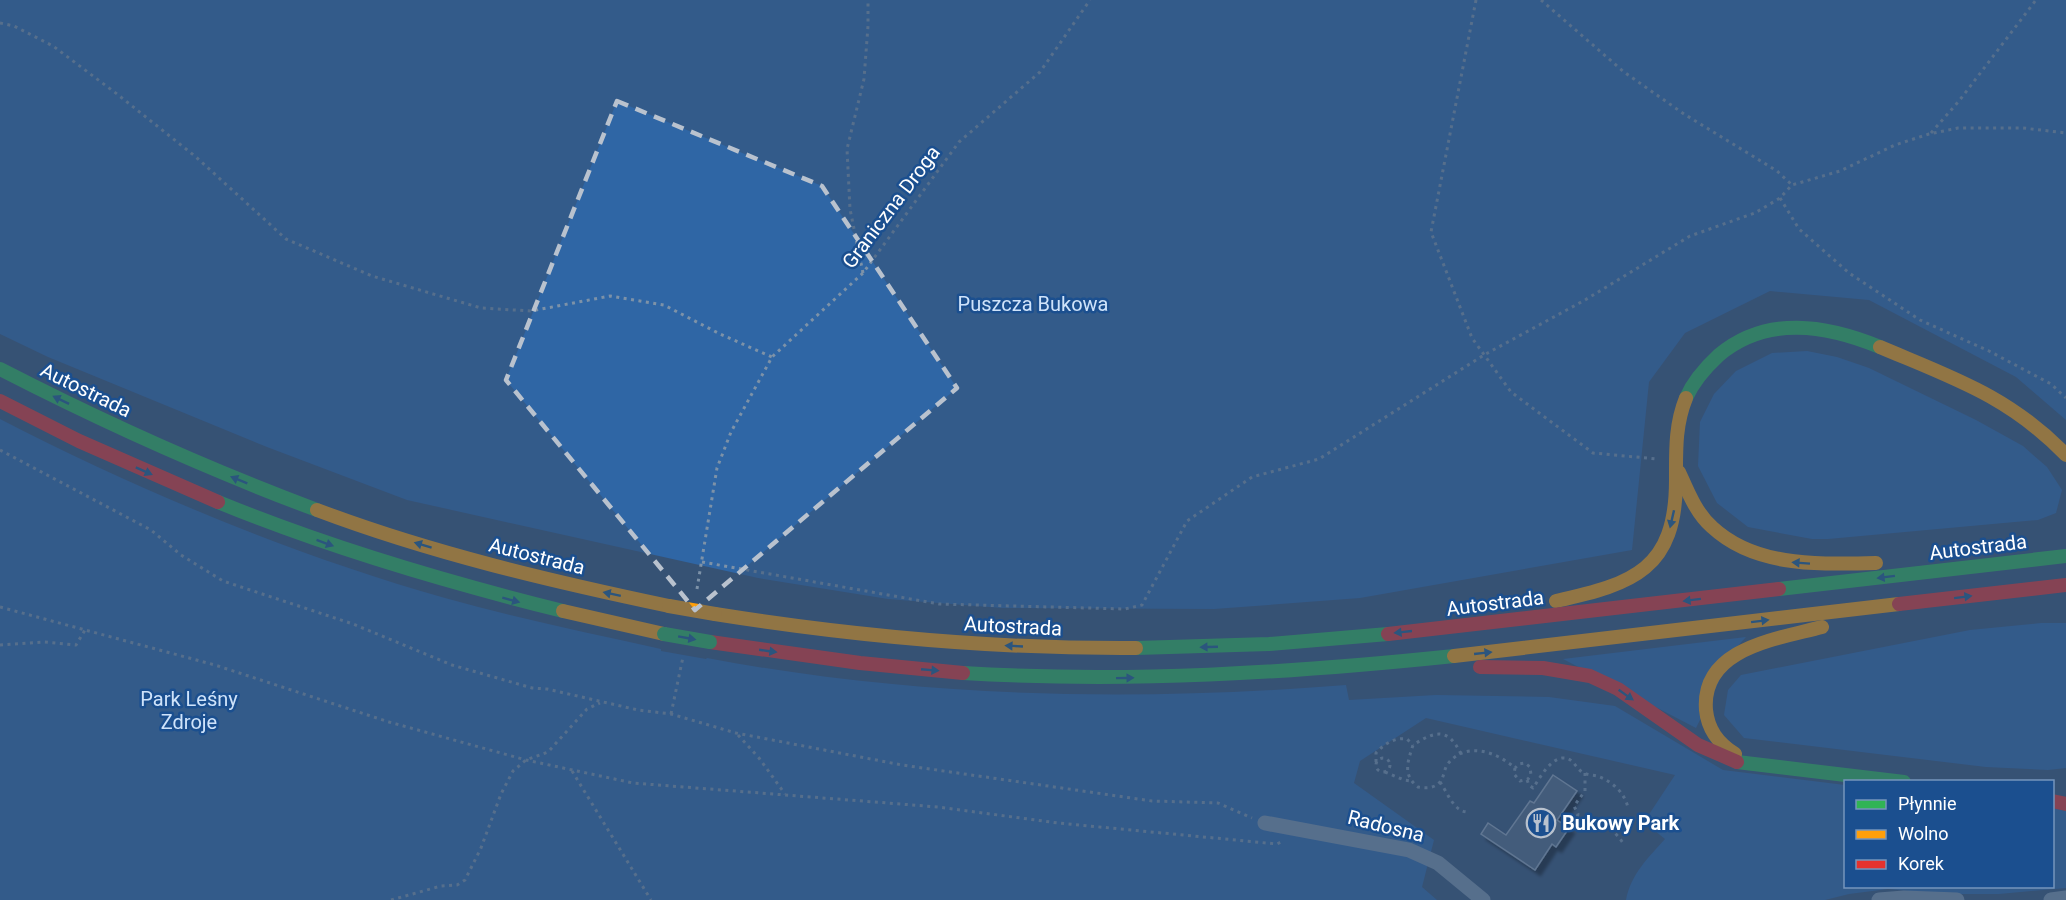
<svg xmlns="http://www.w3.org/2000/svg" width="2066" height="900" font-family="Roboto,sans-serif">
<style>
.green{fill:#2f66a5}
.building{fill:#526984;stroke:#92a2b6;stroke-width:1.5;filter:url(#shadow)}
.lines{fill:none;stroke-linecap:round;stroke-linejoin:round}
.path{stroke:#7d92a8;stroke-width:3;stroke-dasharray:3 4.5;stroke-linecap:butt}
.street{stroke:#7d92a8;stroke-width:15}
.fast{stroke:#30b455;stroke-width:14}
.slow{stroke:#ff9f0a;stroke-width:14}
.jam{stroke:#e5322d;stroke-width:14}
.fast-bridge{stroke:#30b455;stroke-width:14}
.slow-bridge{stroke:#ff9f0a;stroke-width:14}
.oneway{fill:#1d5989}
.marked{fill:none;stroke:#b9c2ce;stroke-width:4.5;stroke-dasharray:12 8;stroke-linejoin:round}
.labels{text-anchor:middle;stroke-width:5;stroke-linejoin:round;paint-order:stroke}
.street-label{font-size:20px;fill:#fff;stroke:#1b4f8f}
.park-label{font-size:20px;fill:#cfe3fa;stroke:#1b4f8f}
.poi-label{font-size:20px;font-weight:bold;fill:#fff;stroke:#1b4f8f;text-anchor:start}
</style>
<defs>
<filter id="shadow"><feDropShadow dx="5.5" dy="5.5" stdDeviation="1.5" flood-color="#0009"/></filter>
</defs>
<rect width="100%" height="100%" fill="#365274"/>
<g class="green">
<path d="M0,0h2066v420l-50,-43 -147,-77 -99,-9 -85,42 -36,49 -17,168 -272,48 -146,11 -212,-1 -114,-9 -130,-21 -351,-78 -140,-53 -219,-90 -48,-23z"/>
<path d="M1807,351l30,6 32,11 107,52 47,26 24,21 15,23 -6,23 -18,7 -210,19h-16l-64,-12 -31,-24 -19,-37 2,-44 14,-28 22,-23 36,-18z"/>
<path d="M0,419c142,73 291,135 445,179 71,20 144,35 216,51v2l45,8 1,-1c211,40 425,44 639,27l3,15 87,-5 113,2 66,9 108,64 122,15 1,101h206l1,-78 13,3v77l-67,6h-57l-54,-5 -39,5 -24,6h-199c5,-26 22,-42 39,-61l-21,-17 31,-47 -249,-57 -66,43 -6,22 80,57 -12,47 15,13h-1437z"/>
<path d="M2041,623h25v145l-18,2 -62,-3 -242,-29 -20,-23 4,-25 13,-15 229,-45z"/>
<path d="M1746,637l-11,12 -39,79 -133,-69z"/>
</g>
<path class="building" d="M1553,775l24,16 -20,29 12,8 -13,19 -4,-3 -17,26 -54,-36 7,-11 18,12 24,-34 4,2z"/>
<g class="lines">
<g class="path">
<path d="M1476,0l-45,232 41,106 39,54 82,61 64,6"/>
<path d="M1541,0l83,72 60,42 93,57 15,14"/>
<path d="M0,23l14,3 39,20 64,48 79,63 90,82 86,37 109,32 50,3 79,-15 54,9 56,29 52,23"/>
<path d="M1931,133l28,-32 77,-101"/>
<path d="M1780,198l19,31 50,44 71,47 69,31 62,33 15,14"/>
<path d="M863,273l-13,-64 -3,-60 17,-70 4,-53v-26"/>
<path d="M0,450l151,80 30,25 42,26 130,43 99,41 80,23 15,1 91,21 33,4 65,19 166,32 250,36 66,2 34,15"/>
<path d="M702,562l237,42 186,5 17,-4 45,-84 65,-44 67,-18 165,-104 101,-55 105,-64 65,-23 25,-15 12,-13 48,-14 55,-26 34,-11 29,-6h65l43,5"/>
<path d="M697,589l20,-121 14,-36 41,-75 91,-84 96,-131 81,-70 50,-72"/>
<path d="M0,607l215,58 174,57 137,38 107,23 305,24 120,16 219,21 4,-2"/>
<path d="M0,645l44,-3 32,3 9,-15"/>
<path d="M671,714l12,-57"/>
<path d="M738,735l21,23 26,36"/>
<path d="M1461,754c-13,-27 -26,-23 -48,-9 -5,16 -11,30 5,42 7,1 16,2 22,-5 4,-5 4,-12 7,-17 18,-25 50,-13 68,3l-1,6 6,7 8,-2 3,-4 -1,-8 -5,-4 -6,1 -4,4"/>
<circle cx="1383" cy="765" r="7"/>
<path d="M1376,762v-9c8,-9 19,-16 31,-14l6,6"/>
<path d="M572,771l79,129"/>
<path d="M1385,772l19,8 7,1"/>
<path d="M1585,773v18l-11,15 4,8 -2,9c21,-3 35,2 47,20"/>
<path d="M1527,780l2,5 4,3c7,-10 16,-28 29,-30 12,-1 13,11 22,15 4,2 9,2 13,3 15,5 28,17 31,32"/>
<path d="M1440,782c8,11 14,31 29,30"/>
<path d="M391,900l50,-14 16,-1 8,-5 16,-32 20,-54 12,-23 13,-11 22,-8 39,-43 13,-6"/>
</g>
<g class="street">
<path d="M1265,823l144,27 29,13 45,37"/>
<path d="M1879,900l25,-2 53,2"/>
<path d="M2051,900l15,-2"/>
</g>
<g class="fast">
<path d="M0,369c105,54 207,100 317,141"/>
<path d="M1686,398c7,-16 20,-31 33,-43 48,-40 107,-30 161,-8"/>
<path d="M218,502c112,46 228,80 345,109"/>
<path d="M1779,589l287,-33"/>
<path d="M1136,648l133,-4 119,-10"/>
<path d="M963,673c165,10 327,0 491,-17"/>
<path d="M1737,762l167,20"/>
</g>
<g class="slow">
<path d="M1880,347c73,31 129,49 186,108"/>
<path d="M1679,472c9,20 17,41 33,55 44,41 109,37 164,36"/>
<path d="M317,510c114,43 233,71 352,96"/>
<path d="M1556,601c78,-17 120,-32 120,-121 0,-29 -1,-55 10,-82"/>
<path d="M563,611l101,23"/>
<path d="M715,614c139,22 279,35 421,34"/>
<path d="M1454,656l445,-52"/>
<path d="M1735,754c-17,-11 -27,-24 -29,-44 -5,-62 71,-71 116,-83"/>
</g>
<g class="jam">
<path d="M0,401l79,40 139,61"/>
<path d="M1899,604l167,-19"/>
<path d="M1388,634l391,-45"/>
<path d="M710,642l150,21 103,10"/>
<path d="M1480,667l63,1 47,8 28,13 80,56 39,17"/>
<path d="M2052,801l14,3"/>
</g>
<path class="fast-bridge" d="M664,634l46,8"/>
<path class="slow-bridge" d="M669,606l46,8"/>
</g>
<defs><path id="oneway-solid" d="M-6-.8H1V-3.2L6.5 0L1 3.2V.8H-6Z" transform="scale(1.5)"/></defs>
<g class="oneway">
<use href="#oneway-solid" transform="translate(61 400) rotate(-154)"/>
<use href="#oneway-solid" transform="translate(144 471) rotate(24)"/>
<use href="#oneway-solid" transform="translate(239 480) rotate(-158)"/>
<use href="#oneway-solid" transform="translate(1672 519) rotate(103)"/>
<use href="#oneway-solid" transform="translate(325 543) rotate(20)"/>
<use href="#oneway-solid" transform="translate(423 545) rotate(-163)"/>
<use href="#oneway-solid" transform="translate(1801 563) rotate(-176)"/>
<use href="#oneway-solid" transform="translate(1886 577) rotate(173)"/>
<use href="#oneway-solid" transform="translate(612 594) rotate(-168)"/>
<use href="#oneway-solid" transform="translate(1963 597) rotate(-7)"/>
<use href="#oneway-solid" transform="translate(511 600) rotate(15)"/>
<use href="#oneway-solid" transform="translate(1692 600) rotate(173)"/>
<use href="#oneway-solid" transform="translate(1760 621) rotate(-7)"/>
<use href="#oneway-solid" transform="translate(1403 632) rotate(174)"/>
<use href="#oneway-solid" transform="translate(687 638) rotate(10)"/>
<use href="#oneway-solid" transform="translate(1014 646) rotate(-177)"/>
<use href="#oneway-solid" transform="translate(1209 647) rotate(178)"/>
<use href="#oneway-solid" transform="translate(768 651) rotate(8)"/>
<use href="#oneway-solid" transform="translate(1483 653) rotate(-6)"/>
<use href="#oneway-solid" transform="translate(930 670) rotate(5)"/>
<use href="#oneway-solid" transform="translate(1125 678) rotate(-1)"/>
<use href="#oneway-solid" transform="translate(1626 695) rotate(35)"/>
</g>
<path d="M0 0H2066V900H0ZM617,101l205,85 135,202 -262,222 -189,-230z" fill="#365274" fill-opacity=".55" fill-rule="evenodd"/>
<path class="marked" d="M617,101l205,85 135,202 -262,222 -189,-230z"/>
<defs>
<g id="restaurant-ring" transform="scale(1.5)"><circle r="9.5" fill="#1b4f8f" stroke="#b9c2ce" stroke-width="1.5"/><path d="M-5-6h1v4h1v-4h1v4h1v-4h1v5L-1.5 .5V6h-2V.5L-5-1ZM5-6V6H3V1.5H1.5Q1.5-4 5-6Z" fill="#b9c2ce"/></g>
</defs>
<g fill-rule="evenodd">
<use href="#restaurant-ring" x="1541" y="823"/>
</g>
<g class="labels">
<g class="street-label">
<text transform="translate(891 207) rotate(-53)" y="7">Graniczna Droga</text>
<text transform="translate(86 390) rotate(26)" y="7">Autostrada</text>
<text transform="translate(1978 547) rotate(-7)" y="7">Autostrada</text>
<text transform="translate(537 556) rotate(14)" y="7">Autostrada</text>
<text transform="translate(1495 603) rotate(-7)" y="7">Autostrada</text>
<text transform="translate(1013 626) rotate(3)" y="7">Autostrada</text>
<text transform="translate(1386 826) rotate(14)" y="7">Radosna</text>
</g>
<g class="park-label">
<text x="1033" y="311">Puszcza Bukowa</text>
<text x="189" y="706">Park Leśny<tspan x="189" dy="23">Zdroje</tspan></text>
</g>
<g class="poi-label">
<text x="1562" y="830">Bukowy Park</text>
</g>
</g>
<rect x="1844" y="780" width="210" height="108" fill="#1b4f8f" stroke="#7695bc" stroke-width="1.5"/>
<rect x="1856" y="800" width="30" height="9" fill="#30b455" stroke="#7695bc" stroke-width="1.5"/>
<text x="1898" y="810" font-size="18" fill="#ffffff">Płynnie</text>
<rect x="1856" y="830" width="30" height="9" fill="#ff9f0a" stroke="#7695bc" stroke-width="1.5"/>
<text x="1898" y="840" font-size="18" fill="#ffffff">Wolno</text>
<rect x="1856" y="860" width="30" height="9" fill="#e5322d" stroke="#7695bc" stroke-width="1.5"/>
<text x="1898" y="870" font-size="18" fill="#ffffff">Korek</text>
</svg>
